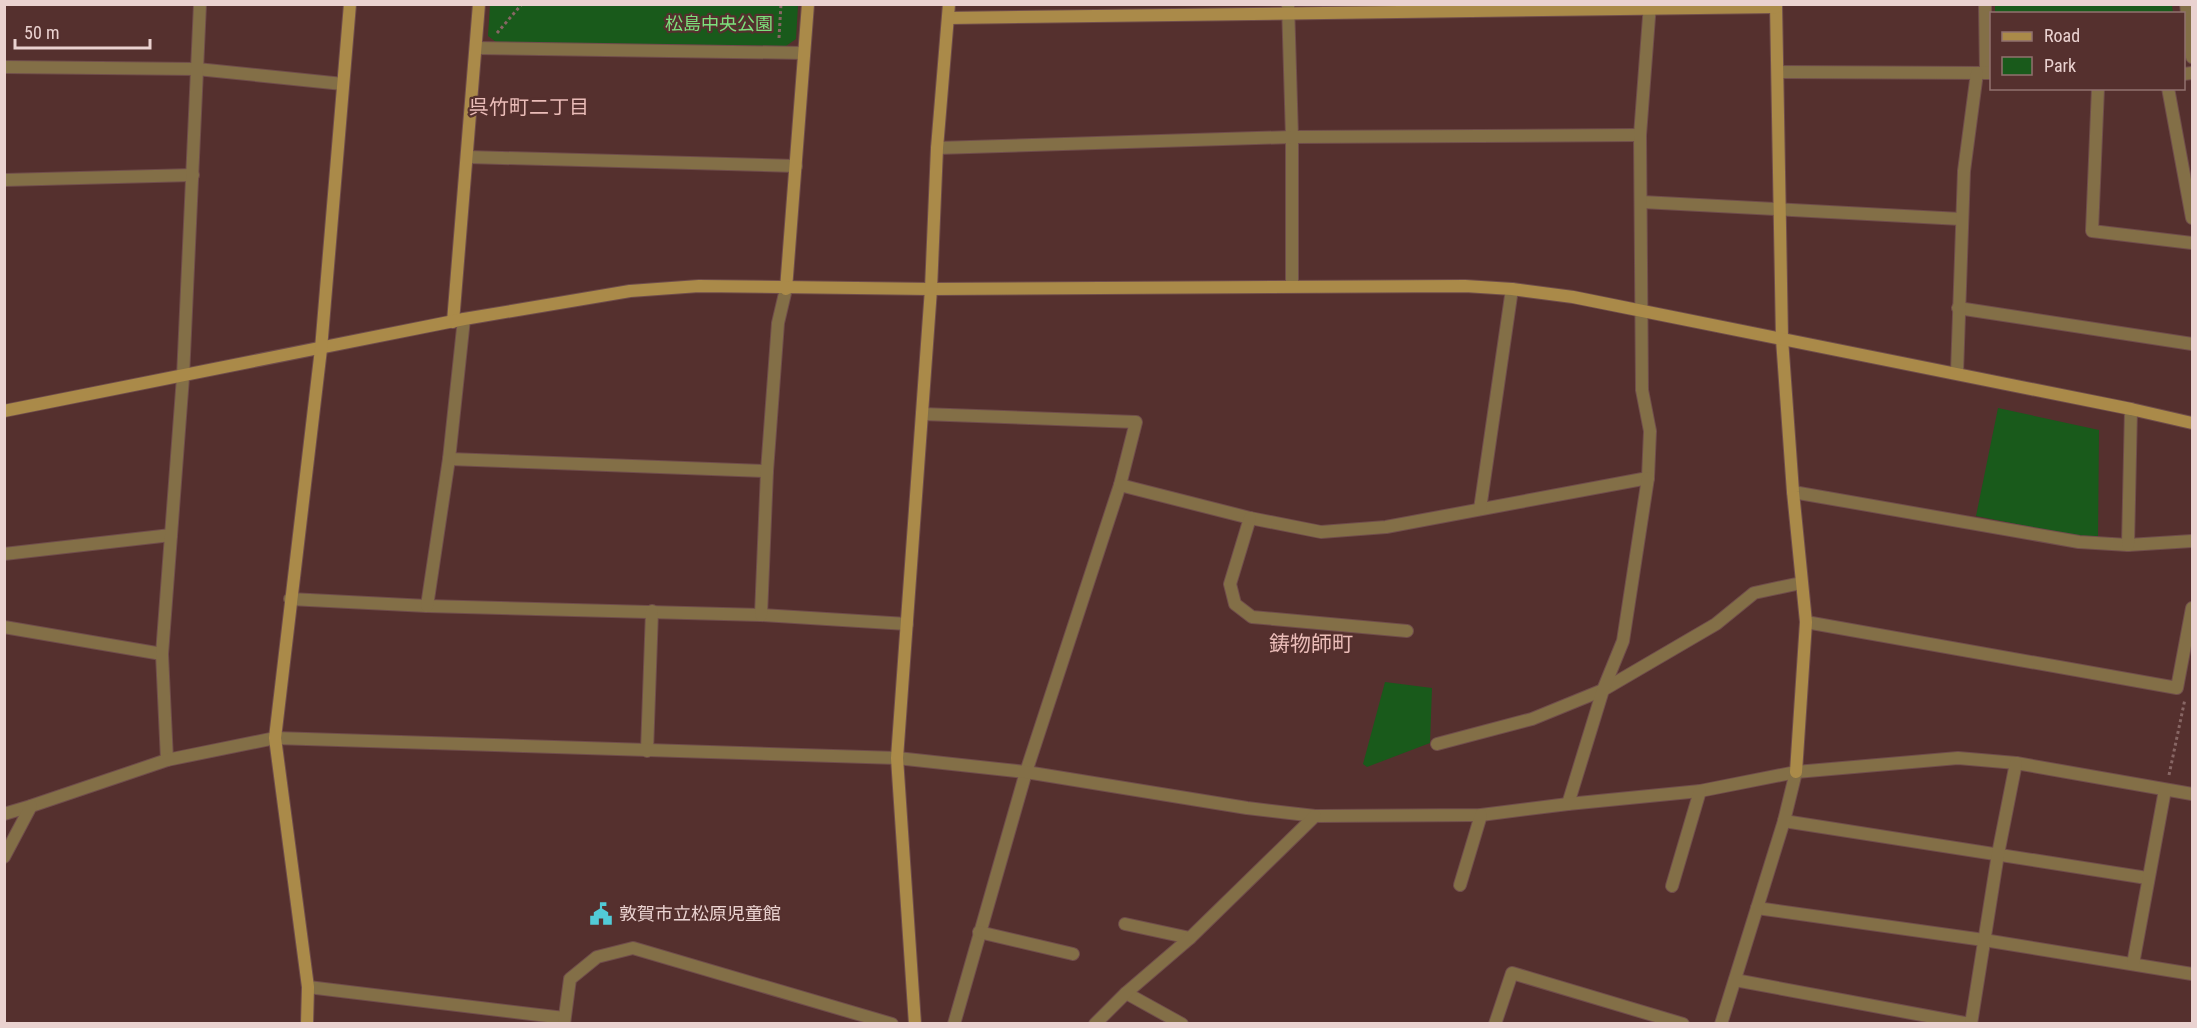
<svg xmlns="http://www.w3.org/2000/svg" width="2197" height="1028" font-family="'Roboto Condensed','Noto Sans JP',sans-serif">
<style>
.green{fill:#195a1b}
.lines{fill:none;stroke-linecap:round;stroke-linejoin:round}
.street-casing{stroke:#704d4b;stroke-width:14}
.secondary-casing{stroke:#704d4b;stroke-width:14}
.path{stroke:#876664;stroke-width:3;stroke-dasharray:3 3;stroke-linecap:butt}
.street{stroke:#836f47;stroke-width:12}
.secondary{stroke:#aa8a49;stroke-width:12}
.labels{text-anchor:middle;stroke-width:4.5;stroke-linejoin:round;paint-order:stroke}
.park-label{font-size:18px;fill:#7de07c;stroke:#55302e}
.poi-label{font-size:18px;fill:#ead2d0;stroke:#55302e;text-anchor:start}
.neighbourhood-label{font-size:20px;fill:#eabcb8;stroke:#55302e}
.quarter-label{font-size:21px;fill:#eabcb8;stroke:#55302e}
</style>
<rect width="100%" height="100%" fill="#55302e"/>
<g class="green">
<path d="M490,5v-1l308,1 -2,34 -10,7 -290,-4 -8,-6z"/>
<path d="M1995,5h177l1,8h-178z"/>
<path d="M1998,408l101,22 -1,108 -22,-2 -100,-20z"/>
<path d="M1385,682l47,6 -2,55 -63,24 -4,-3z"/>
</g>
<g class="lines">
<g class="street-casing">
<g id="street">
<path d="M1288,4l4,133v149"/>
<path d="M1985,4l1,69"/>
<path d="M2186,4l6,53"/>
<path d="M476,48l328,5"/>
<path d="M4,67l193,2 146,15"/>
<path d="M1778,72l214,1"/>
<path d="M2184,74l8,-1"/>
<path d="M2098,88l-6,143 100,12"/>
<path d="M2168,88l24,130"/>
<path d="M937,148l355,-11 348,-2"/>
<path d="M468,157l328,9"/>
<path d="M4,180l189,-5"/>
<path d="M1642,202l319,17"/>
<path d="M1958,308l234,36"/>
<path d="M1957,373l7,-202 13,-98"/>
<path d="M922,414l214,8 -16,63 -94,287 -72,252"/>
<path d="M449,459l318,12"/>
<path d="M1120,485l130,33 71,14 65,-5 262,-49 2,-47 -8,-41 -2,-255 10,-131"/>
<path d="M1793,492l286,50 49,3 64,-4"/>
<path d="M1480,509l32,-220"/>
<path d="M1250,518l-20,66 5,20 17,13 155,14"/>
<path d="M2128,545l3,-136"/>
<path d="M4,554l167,-19"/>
<path d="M290,599l137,7 334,9 146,9"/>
<path d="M427,606l22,-147 15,-140"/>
<path d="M761,615l6,-144 11,-148 8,-34"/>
<path d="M1806,622l371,66 15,-80"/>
<path d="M4,627l158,27"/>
<path d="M1437,744l95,-25 71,-29 113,-66 38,-31 47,-10"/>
<path d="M647,751l5,-140"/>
<path d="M167,760l-5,-106 21,-277 17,-373"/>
<path d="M1568,804l35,-114 20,-49 25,-163"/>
<path d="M4,814l27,-8 136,-46 108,-22 622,20 129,14 221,36 68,8 166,-1 87,-11 132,-13 96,-19 162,-14 58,5 176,31"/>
<path d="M1784,821l363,57"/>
<path d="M4,857l27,-51"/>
<path d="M1460,885l21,-70"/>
<path d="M1672,886l28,-95"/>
<path d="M1757,908l227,32 208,34"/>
<path d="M1125,924l65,14"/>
<path d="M979,932l94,22"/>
<path d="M2133,964l32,-174"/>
<path d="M1735,980l235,44"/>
<path d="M308,987l256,31"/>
<path d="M1126,993l56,31"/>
<path d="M564,1024l6,-45 27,-22 36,-9 259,76"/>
<path d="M1095,1024l31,-31 64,-55 125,-122"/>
<path d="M1495,1024l17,-51 171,51"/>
<path d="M1721,1024l63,-203 12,-49"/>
<path d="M1971,1024l27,-170 18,-91"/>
</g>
</g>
<g class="secondary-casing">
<g id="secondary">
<path d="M1776,4l6,335 11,153 13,130 -10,150"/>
<path d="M948,18l828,-11"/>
<path d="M786,289l22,-285"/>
<path d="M453,322l26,-318"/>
<path d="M4,411l460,-92 166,-28 69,-5 232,3 534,-3 47,3 61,8 558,112 61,14"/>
<path d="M307,1024l1,-37 -33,-249 46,-389 29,-345"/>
<path d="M915,1024l-18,-266 34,-469 6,-141 12,-144"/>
</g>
</g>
<g class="path">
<path d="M497,33l25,-29"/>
<path d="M779,38l2,-34"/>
<path d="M2169,775l16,-76"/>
</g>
<use href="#street" class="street"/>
<use href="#secondary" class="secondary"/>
</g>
<defs>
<g id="civic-bare" transform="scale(1.8)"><path d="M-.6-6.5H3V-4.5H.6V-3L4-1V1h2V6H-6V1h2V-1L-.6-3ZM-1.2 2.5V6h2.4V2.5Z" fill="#52cbd7" stroke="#55302e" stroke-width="2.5" paint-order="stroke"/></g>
</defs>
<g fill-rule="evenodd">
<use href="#civic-bare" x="601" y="914"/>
</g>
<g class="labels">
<g class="park-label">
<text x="719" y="30">松島中央公園</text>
</g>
<g class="poi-label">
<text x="619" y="920">敦賀市立松原児童館</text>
</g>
<g class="neighbourhood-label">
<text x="529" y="114">呉竹町二丁目</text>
</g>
<g class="quarter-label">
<text x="1311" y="651">鋳物師町</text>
</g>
</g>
<rect width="2197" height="1028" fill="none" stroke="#ead2d0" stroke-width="12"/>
<rect x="1990" y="12" width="195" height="78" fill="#55302e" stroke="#91716f" stroke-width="1.5"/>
<rect x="2002" y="32" width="30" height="9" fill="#aa8a49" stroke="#91716f" stroke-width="1.5"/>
<text x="2044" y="42" font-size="18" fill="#ead2d0">Road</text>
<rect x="2002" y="57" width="30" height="18" fill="#195a1b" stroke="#91716f" stroke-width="1.5"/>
<text x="2044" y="72" font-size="18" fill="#ead2d0">Park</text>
<path d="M15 39v9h135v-9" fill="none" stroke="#ead2d0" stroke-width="3"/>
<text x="24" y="39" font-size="18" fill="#ead2d0" stroke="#55302e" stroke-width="4.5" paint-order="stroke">50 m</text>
</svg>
